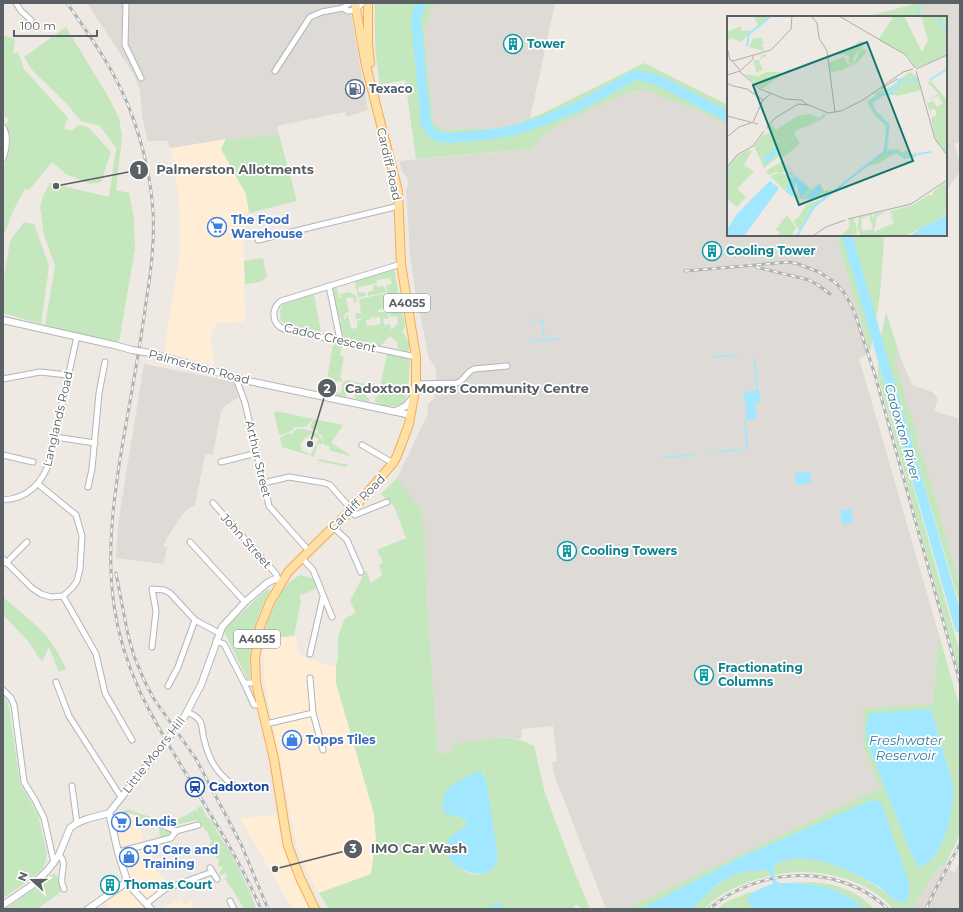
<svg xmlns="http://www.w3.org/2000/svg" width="963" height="912" font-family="Montserrat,sans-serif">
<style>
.commercial{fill:#ffeed5}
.industrial{fill:#dedbd6}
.green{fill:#c4e7bd;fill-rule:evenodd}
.water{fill:#a0e7ff}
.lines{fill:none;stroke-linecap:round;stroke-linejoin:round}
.stream{stroke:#a0e7ff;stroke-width:1.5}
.river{stroke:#a0e7ff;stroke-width:10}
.minor-casing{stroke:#b2b6ba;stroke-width:7}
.tertiary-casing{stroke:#b2b6ba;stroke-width:8}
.primary-casing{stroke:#f7aa52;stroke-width:10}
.minor{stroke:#fff;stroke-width:5}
.tertiary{stroke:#fff;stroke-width:6}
.primary{stroke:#ffe0a5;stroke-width:8}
.rail-casing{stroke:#b1b2b3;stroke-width:3}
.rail{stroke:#fff;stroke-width:1.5;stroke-dasharray:4.5;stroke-linecap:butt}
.tertiary-bridge-casing{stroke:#b2b6ba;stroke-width:8;stroke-linecap:butt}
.tertiary-bridge{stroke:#fff;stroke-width:6}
.labels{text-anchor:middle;stroke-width:3.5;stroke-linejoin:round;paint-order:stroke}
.shield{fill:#fff;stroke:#8c9092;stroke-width:1}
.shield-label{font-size:11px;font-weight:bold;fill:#5a6063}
.culture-label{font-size:12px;font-weight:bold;fill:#0d838f;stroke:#fff;text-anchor:start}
.service-label{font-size:12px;font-weight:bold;fill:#4e5e75;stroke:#fff;text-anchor:start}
.street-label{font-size:12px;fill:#5a6063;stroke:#fff}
.shop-label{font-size:12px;font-weight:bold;fill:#366cbe;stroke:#fff;text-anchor:start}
.transit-label{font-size:12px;font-weight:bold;fill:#164399;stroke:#fff;text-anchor:start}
.water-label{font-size:13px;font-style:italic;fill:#33789a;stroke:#fff}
.inset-river{fill:none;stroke:#a0e7ff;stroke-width:2}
.inset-road{fill:none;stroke:#afaeab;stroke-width:1}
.view{fill:#0f766e;fill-opacity:0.15;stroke:#0f766e;stroke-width:2}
.inset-edge{fill:none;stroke:#5a6063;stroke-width:2}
.leader{fill:none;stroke:#5a6063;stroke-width:1.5}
.callout-dot{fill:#5a6063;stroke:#fff;stroke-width:1.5}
.mark-label{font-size:12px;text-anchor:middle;font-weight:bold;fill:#fff}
.callout-label{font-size:13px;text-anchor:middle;font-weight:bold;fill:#5a6063;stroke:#fff;stroke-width:3.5;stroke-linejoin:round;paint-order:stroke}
</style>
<rect width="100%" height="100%" fill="#eee9e2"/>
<g class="commercial">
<path d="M226,139l-5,10 25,45 3,19h-6l2,109 -28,1 -5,8 -1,8 3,26 -50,-13 16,-98v-33l-2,-30 -8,-43z"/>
<path d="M294,636l2,2 1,8 4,9 8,5 27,7v16l38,131 2,25 -5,35 -52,19 -11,-19 -12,-31 -32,-163 -1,-42z"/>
<path d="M121,811l12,1 4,3 8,35 5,-1 5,19 13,16 -8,4 -12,11 9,10h-45l-6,-7 19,-14 -6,-18 -14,-53z"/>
<path d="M278,815l4,25 7,21 21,48h-18l-52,-91z"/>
<path d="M181,899l3,6 8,-4 2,8h-32l5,-4z"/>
</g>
<g class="industrial">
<path d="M87,3h262l19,107 -21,7 -2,-5 -68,14 2,9 -53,4 -56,9 -2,-7h-20l-6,-25 -2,-26 -6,-15z"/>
<path d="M435,3h119l1,1 -25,114 -25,10 -61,2 -11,-8 -9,-93z"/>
<path d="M923,3h37v139l-6,2 6,17v11l-14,18v-173h-25z"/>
<path d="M645,90l53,20 30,16v109h108l34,118 -11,5 80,277 -6,69 -69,45 16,39 -252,120 -22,1 -51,-132 -3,-15 5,-1 -4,-35 -31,3 -1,10 -16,-2 -52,7v9l-15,1 -12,-166 -1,-58 -28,-52 30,-62 1,-12 7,-7 1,-28 -7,-11 -14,-68 -5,-36 -4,-64 2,-5 -1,-8 -4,-4 -4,-12 132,-12 9,-11 24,-17 63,-28z"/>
<path d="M900,356l12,29 20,7 5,5v5l-3,9 23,7 3,5v163l-38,-133 -5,-3 2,-7 -26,-85z"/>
<path d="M144,364l86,17 5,2 3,15 -12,7 -5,6 -8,44 -8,-1 -10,52 -6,2 -7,7 -15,23 -4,8 4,1 -4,17 -47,-6 2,-34z"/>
<path d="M960,860v49h-48l27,-43 16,6z"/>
</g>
<g class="green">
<path d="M375,3h60l-11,26 9,93 11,8 61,-2 36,-14 103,-51 84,42v21l-30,-16 -54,-20 -13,2 -67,29 -24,17 -9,11 -115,10 -11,-79 -25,5c-5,-27 -6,-55 -5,-82z"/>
<path d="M912,3h11l-2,14h-56l46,-12z"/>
<path d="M66,27l43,71 10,20 3,18 -6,54 13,3 5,25 1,31 -16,93 -74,-16 10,-60 -11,-31 -4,-28 3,-11 7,-13 59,14 7,-49 -16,-22 -19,-5 -16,-19 -33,-32 -8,-13z"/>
<path d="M3,35l12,4 -2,15 5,-2 6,17 44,49 -4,10 7,3 8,-6 9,2 23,25 -10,30 -11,2 -24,-10 -14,-12 -23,28 -4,-1 -11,20 -11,28v-67l7,-22v-12l-4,-12 3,-5 -6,-4z"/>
<path d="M279,135l18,66 -48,12 -3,-19 -25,-45 5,-10z"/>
<path d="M24,222l10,2 15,42 -8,58 -38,-11v-30l7,-42z"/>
<path d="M836,235h47l1,5 -4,54 -10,59z"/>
<path d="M263,258l4,19 -7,5 -15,2 -1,-23z"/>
<path d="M394,268l4,23 -3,1h4l2,15 -21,2 -3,3h11l1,6 -6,1 1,6 6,-1 1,6 7,-7 -1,-7 -7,1 -1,-6 13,-3 3,19 -3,4 9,15 -4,6 -10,-4 1,-6 -8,-6 -10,10 -31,-5 -6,-4 -1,-8 -4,-2 4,-7 -4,-4 -5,-28 4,-1 2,11h3l-2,-4 9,-2 7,4 1,6 -3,1 -1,-6 -7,1 3,14 -4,1 -1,5 2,2v-5h2l3,14 6,-1v-7l4,-1v-1h-5l-1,-6h5v2l1,-1 -2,-15 28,-6 -1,-8 6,-1 -2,-6 -7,1v-2l-1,2 -6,2 1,2 -12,3 -1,-2v2l-6,1 1,6 6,-1 2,3 -9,3 -3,-17zM372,315l2,3 6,-1 1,7 -6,1v2l-1,-2 -6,1v4l-2,-10 5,-1z"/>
<path d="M377,285l1,2 6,-1 2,6 -18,4v-4l5,-1v-5z"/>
<path d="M314,294l7,39 -35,-9 -5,-3c-1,-6 -2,-11 2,-17z"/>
<path d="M886,312l14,44 -6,2 25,85 -2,7 5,2 38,134v20l-79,-269z"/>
<path d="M333,343l9,2 -2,11 4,1 -4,21 2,1v3l-5,-1 -2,11 6,1 2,-11h2v-2l21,4 -3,9 -2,2 5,-1 1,4h2v4l-13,-3v-2l-2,-1 1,-4 -8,-1 -1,6 -21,-4z"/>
<path d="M387,353l6,2h4l13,4c-1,11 0,40 -9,46 -2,2 -6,1 -9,1 -8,0 -11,-1 -18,-5l5,-7z"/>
<path d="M878,361l82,292v23l-82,-300z"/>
<path d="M276,411l37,8 -7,8h-12l-1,3 -12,5 -2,-1 -5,-20z"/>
<path d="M314,419l29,6 -12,18 22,14 -24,-7 1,-4 -6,-1 -2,-9 -5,-3 1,-2 -2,-1 1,-4 -2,4h-2l-3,-4z"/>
<path d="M298,429c10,-1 25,4 25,15h-5l-4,13 -4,-1 9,-17 -9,-5 -3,4 -2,-1 -5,9 2,2 -1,2 8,4 -1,1 -26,-8 -2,-9 9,-5 3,1 2,-3z"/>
<path d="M319,459l29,6 -2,2 -28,-6z"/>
<path d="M397,478l23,31 5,21 1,58 12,166 15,-1 -1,-9c27,-4 57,-13 82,2l11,47 29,78 16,38h-7l-7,-5 -3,5h-5l-4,-2 -1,2h-57l-9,-6 -11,6h-157l-10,-16 52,-19 5,-35 -2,-25 -38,-131v-16l2,-10v-21l7,-18 11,-5 -6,-12 16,-31 5,13 11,-8 -3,-11 4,-1 -6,-13 29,-12 -12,-32 -13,-12zM484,774l14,83 -1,6c-5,3 -11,9 -17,11 -8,3 -24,-7 -29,-13l4,-27 6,-4 5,-5 1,-5 -4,-2 -11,-2z"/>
<path d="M301,575l12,4 4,9 -18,8 2,5 -7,35 -31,2c5,-19 17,-56 38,-63z"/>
<path d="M267,589l3,1c-2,6 -6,11 -8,17 -10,22 -14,47 -12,71l-3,1 -23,-48 7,-8z"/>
<path d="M3,597c28,24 49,38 63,72l-7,3 -10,-25 -7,15 -14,-21 -25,-26z"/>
<path d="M939,635l21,74v125l-16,34 -5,-2 -27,43h-19c-25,-31 -80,-43 -118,-34l-2,-7c28,-29 100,12 123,33l-22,-101 -7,2 -126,55 -100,52h-17l4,-1 252,-120 -16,-39 -1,-40 70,-5zM931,709l22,77c2,17 -8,60 -21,73 -3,3 -10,5 -14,7l-7,-13 -42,-105c-3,-12 -4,-24 2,-35z"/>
<path d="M3,696l4,4 2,8 11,75 18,32 9,38 -2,11 -3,5 -12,11 -27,18z"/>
<path d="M201,806l6,11 7,6 3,9 15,23 18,37 6,17h-12l-11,-19 -8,-11 2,-3 -1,-3 -8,3 5,-10 -3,1 -2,-3 2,-5 -4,-1 -7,-11 2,-7 -4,-8 -10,-12 -22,5 -16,-1 -1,3 6,4 3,-1 5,4 -1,1 -11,2 -1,-8 -17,-11 -3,5 -2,-7 -4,-2 -11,-1 -1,-1 7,-3 12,5 33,8 19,-10 3,-3 1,2h2l-1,-3z"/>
<path d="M753,870h15l2,6c-25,6 -47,14 -66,33h-12c17,-18 35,-36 61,-39z"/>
<path d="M54,873l5,5v5l2,7 -3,4 -21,15h-32l39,-27z"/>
<path d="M790,882c36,0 57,1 85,27h-11c-19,-19 -48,-25 -74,-27z"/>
<path d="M754,891l-3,3 3,13 3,2h-41l14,-9z"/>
</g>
<g class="water">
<path d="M759,390l1,12 -5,1 2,16 -10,1 -3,-28z"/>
<path d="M810,472l1,11 -15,2 -1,-12z"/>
<path d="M851,509l2,14 -11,1 -2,-14z"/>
<path d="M931,709l22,77c2,22 -9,72 -32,81l-3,-1 -7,-13 -42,-105c-3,-11 -5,-26 2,-35z"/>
<path d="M478,771l3,1 5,7 12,78c-5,35 -63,8 -50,-16 4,-7 13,-10 18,-16l1,-5c-6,-4 -15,-4 -23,-7 -3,-19 1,-24 17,-33 5,-3 11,-6 17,-9z"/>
<path d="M874,800l7,2 28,81v12l-5,8c-9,1 -18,-12 -25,-16 -23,-15 -83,-44 -106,-19l3,13 4,2c29,-1 63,4 84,26h-107c-24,-12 6,-22 16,-25l-5,-14c-36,-1 -52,13 -76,39h-51l100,-52 126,-55z"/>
<path d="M497,903l9,6h-20z"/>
</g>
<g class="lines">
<g class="stream">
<path d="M918,17l2,-14"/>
<path d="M533,321l7,-1 2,1 3,19"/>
<path d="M531,341l28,-2"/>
<path d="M713,357l24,-2"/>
<path d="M754,357l4,35"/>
<path d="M744,450l3,-4 -2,-26 2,-1"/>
<path d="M717,452l23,-2"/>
<path d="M709,453h3"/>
<path d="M661,458l33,-4"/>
</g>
<g class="river">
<path d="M422,3l-3,5 -3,11 10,105 7,10 4,2 13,2 35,-3 26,-4 32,-10 38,-16 54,-30 13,2 16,6 64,34"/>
<path d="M847,235l113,393"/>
</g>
<g class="minor-casing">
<g id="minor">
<path d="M16,3l5,8 10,9"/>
<path d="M126,3l-1,42 16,33"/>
<path d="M343,8l5,3 8,-1 6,-7"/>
<path d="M275,71l35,-54 12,-5 21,-4 7,-5"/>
<path d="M3,127c6,10 3,22 0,32"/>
<path d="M258,240l141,-34"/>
<path d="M401,264l-120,37c-10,7 -10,23 3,28l132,28"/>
<path d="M329,286l11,54"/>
<path d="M238,378l-1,3 8,22 24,103 40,45"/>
<path d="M3,379l37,-7 28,3"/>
<path d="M416,384l41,-1c8,-3 9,-11 17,-14l33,-3"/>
<path d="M55,437l40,6"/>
<path d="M362,445l31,18"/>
<path d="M3,455l30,7"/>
<path d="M221,462l36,-9"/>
<path d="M264,483l25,-6 36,6 5,2 21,24"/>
<path d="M88,487l4,-18 7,-76 6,-31"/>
<path d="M3,500c25,-1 40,-18 47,-40l27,-124"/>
<path d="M213,503l63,71 2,5"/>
<path d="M350,511l5,4 32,-13"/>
<path d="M333,527l14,13 14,32"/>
<path d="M190,542l55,60"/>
<path d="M302,558l11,12 19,47"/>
<path d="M3,559l29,29 9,6 10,3 12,-1 9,-8 5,-7 3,-12 2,-33 -6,-21 -38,-31"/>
<path d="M6,563l21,-21"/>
<path d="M63,596l33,58 9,39 27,47"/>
<path d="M216,641l8,3 20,39h12"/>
<path d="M152,647l4,-36 -4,-22 12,1 6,3 25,27 24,13"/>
<path d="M310,654l13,-57"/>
<path d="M310,678l3,35 10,37"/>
<path d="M56,682l13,34 52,81"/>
<path d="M244,683l10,22h7"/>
<path d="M168,686l10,-19 17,-47"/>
<path d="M3,690l8,8 3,7 10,77 11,18 9,18 10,45"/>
<path d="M187,712c5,2 10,4 13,9 3,5 2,12 4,18 5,21 12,33 29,46"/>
<path d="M266,724l47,-11"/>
<path d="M72,786l5,37"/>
<path d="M162,825l14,6 22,-6"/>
<path d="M118,852l53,-14 5,-7"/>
<path d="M59,855c9,8 1,18 3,28 0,2 2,4 2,6"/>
<path d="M210,868l7,11"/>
<path d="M230,901l4,8"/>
<path d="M146,904l19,-15 47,-17"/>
</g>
</g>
<g class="tertiary-casing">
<g id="tertiary">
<path d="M3,320l111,25 18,5"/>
<path d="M150,353l94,27 167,35"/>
<path d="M396,411l10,-5 7,-9"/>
<path d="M109,813l9,39 10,32 23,25"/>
<path d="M3,905l28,-19 16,-15 12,-16 11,-27 7,-5 10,-4 22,-6 73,-92 19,-36 21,-58 23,-25 22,-19 8,-4 7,2"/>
<path d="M88,909l39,-27"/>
</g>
</g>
<g class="primary-casing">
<g id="primary">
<path d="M368,3v41l2,19"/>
<path d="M315,909l-15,-31 -12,-32 -2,-11 -12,-76 -18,-76 -1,-25 5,-31 10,-25 18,-30 21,-21 53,-52 31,-36 4,-7 12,-32 7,-40v-27l-15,-93 -3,-73 -32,-125 -11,-63"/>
</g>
</g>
<use href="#minor" class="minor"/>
<use href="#tertiary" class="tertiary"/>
<use href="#primary" class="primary"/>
<g class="rail-casing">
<g id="rail">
<path d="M67,3c16,23 32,45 45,69 23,40 38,93 41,139 2,31 -2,61 -7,91 -6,47 -15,93 -23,139 -9,54 -17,110 -9,164 9,67 40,116 74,172 26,43 53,86 73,132"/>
<path d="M756,267l53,13 9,5 12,9"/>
<path d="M685,271l104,-9 9,2 21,8 17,11 9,11 9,17 21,64 85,307"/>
<path d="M116,573l12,62 6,21 10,24 10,19 42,60 45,85 27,65"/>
<path d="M709,909c49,-42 130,-47 179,0"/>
<path d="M926,909l9,-19 25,-46"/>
</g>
</g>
<use href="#rail" class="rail"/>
<g class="tertiary-bridge-casing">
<path id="tertiary-bridge" d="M132,350l18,3"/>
</g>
<use href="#tertiary-bridge" class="tertiary-bridge"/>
</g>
<defs>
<g id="building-ring" transform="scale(1)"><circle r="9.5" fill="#fff" stroke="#0f9aa8" stroke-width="1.5"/><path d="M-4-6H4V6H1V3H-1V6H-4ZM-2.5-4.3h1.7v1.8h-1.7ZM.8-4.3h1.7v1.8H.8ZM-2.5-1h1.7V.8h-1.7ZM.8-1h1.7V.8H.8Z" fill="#0f9aa8"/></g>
<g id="fuel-ring" transform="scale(1)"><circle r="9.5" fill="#fff" stroke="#5c6f8a" stroke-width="1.5"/><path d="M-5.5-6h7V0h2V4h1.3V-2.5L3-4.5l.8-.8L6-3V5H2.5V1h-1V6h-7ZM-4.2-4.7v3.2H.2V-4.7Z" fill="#5c6f8a"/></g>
<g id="supermarket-ring" transform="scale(1)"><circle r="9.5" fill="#fff" stroke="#3f7fe0" stroke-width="1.5"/><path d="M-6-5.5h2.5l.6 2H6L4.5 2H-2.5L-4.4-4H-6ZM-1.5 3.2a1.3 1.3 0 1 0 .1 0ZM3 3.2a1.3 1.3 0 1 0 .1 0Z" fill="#3f7fe0"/></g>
<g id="shop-ring" transform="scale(1)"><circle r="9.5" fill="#fff" stroke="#3f7fe0" stroke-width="1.5"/><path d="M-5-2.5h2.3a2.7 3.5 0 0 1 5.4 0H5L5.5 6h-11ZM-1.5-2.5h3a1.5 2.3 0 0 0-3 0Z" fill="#3f7fe0"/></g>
<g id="station-ring" transform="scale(1)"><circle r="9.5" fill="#fff" stroke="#1a4fb4" stroke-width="1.5"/><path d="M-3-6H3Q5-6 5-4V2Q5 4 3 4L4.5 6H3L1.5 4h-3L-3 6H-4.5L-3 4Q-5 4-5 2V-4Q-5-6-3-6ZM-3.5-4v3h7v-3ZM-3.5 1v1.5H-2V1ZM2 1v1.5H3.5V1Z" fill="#1a4fb4"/></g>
</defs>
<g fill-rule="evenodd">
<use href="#building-ring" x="513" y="44"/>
<use href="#fuel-ring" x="355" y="89"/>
<use href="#supermarket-ring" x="217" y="227"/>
<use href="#building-ring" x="712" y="251"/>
<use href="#building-ring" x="567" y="551"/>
<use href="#building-ring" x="704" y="675"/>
<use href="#shop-ring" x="292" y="740"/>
<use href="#station-ring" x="195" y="787"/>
<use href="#supermarket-ring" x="121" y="822"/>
<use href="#shop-ring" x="129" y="857"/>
<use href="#building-ring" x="110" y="885"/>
</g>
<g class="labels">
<g class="shield">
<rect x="384" y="294" width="46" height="18" rx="3"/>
<rect x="234" y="630" width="46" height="18" rx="3"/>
</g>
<g class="shield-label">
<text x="407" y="307">A4055</text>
<text x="257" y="643">A4055</text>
</g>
<g class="culture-label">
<text x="527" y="48">Tower</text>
<text x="726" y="255">Cooling Tower</text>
<text x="581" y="555">Cooling Towers</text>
<text x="718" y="672">Fractionating<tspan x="718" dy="14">Columns</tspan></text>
<text x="124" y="889">Thomas Court</text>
</g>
<g class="service-label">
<text x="369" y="93">Texaco</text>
</g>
<g class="street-label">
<text transform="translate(389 164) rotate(77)" y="4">Cardiff Road</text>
<text transform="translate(330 338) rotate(13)" y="4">Cadoc Crescent</text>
<text transform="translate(199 367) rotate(15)" y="4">Palmerston Road</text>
<text transform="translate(58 419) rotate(-77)" y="4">Langlands Road</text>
<text transform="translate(258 459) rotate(77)" y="4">Arthur Street</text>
<text transform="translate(357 503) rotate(-45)" y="4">Cardiff Road</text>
<text transform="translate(246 541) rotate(48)" y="4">John Street</text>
<text transform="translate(154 755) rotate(-52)" y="4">Little Moors Hill</text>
</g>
<g class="shop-label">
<text x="231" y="224">The Food<tspan x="231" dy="14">Warehouse</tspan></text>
<text x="306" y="744">Topps Tiles</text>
<text x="135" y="826">Londis</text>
<text x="143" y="854">GJ Care and<tspan x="143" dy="14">Training</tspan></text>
</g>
<g class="transit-label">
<text x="209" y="791">Cadoxton</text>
</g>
<g class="water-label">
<text transform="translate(903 432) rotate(74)" y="5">Cadoxton River</text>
<text x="906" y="745">Freshwater<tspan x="906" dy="15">Reservoir</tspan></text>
</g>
</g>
<g transform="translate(727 16)">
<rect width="220" height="220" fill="#eee9e2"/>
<path d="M26,0h17l-30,26 -8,-4 -3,3 -2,-9 14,-6 1,5 12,-1 4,-6zM167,0h10l18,36 6,-12 -7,-24h26v39l-31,13 -8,-12 -30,-16zM26,22h8l4,5h-3l2,8 -15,-4zM132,25h4v5l-9,10 -1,7h-4v-7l-5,-2 -16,2 22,-6zM134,32l6,3 -9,11 -16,8 -12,3 -2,-10 16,-6 4,8 6,-2zM36,38l4,1 -8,5 4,11h-5l-1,4 -4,-15h6zM39,56h15l-1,4 -18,13 -18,-15 15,2zM183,56l7,5 4,13 -24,6 -2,-2 -12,2 -11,7 3,8 15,14 -3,25 12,-1 3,4 4,-3 4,5 6,-3 1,3 -12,3 -9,-5 -17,10 -15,4 19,-14 3,-19 -1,-9 -11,-10 -7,-14 9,-5 -2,-3 16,-6zM203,64l17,20v53l-10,-10 -3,-11 -3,-14 6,-3 -2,-6 -5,1 1,6 -4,-13 6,-2 4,6 6,-4 -5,-7 -12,4 13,-6 -11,-11zM97,97l2,1 -2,4 -30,14 6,12 -19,15 -1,-4 -16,13 -10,-22 9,-11 6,-2 2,-9 5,6 22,-14 11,-2 10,4zM21,134l4,1 -8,14 10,6 -17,18 9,8 -9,10 -10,-8v-31l8,-10zM55,145l29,28 9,-6 4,8 9,-2 -17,11 -21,-2 3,-8 -3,-10 4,5 -1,12 11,-8 -13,-14 -13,-12 2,7 8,5 2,4 -9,-7h-11l-6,3 -3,-4zM93,168l3,7 -16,8 -4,-2zM137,152l-51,39 -14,23 -6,-9 5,-3 9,-14 13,-4zM53,156l12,6 -6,14 -16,-16zM220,165l-2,4 2,4v25l-11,7 -31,15h-44l-4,-8 2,-11 13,-3 1,5 2,-5 13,-3 9,13 -7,-13 23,-6 15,-10 5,1v-4zM161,195l6,12 -20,9 3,-16zM142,199l4,14 -11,2 -1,-12zM60,199l9,13 -5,8h-15l5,-4 -6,-2zM129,202l-3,4 3,1 1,11 -16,2 8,-8v-8z" fill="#c4e7bd" fill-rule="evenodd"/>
<path d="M49,130l2,1 -3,9 -9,8 -2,-10 6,2v-4zM55,148l27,25 -9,8 -4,-17 -3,17 -7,-5 4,-14 5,1zM43,165l9,7 -35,48h-17v-6l10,-16zM93,168l3,7 -9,7h-11zM220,199v21h-37l10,-7z" fill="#a0e7ff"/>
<path class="inset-river" d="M210,0l10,18M20,30l2,-12 22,-18M203,64l17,-11M157,137l12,-1 9,6 12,-3M191,138l13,-2M70,220l17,-29 71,-56 3,-26 -13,-14 -4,-10 13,-7h9l-3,-6 8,-1v-7h20"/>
<path class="inset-road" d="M84,0l6,7 2,15 8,13 8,61M112,0l67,39 9,13M0,31l3,13 3,1 38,-11 20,-21 1,-13M5,45l8,9M189,53l31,-14M12,55l21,18 25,10 16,1 7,5M189,55l19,68 12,16M0,59l13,-4 13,-12v-3M0,67l6,3 14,3 16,11M154,73l16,-10M0,100l31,8M26,106l10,-22 8,-6M39,113l9,-11 23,-14 11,1 19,8 13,-2 22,-11 40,-28 10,-3M0,121l12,-10 12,-4M0,151l10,-12 16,-9 11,-15M121,203l63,-15 36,-24M86,220l13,-9 19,-7"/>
<path class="view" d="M140,26l46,119 -114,44 -46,-120z"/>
<rect width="220" height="220" class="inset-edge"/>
</g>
<path class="leader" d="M56 186L139 170M310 444L327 388M275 869L353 849"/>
<g class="callout-dot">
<circle cx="56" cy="186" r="4"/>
<circle cx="310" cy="444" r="4"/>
<circle cx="275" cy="869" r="4"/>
<circle cx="139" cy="170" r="10"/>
<circle cx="327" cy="388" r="10"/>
<circle cx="353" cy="849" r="10"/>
</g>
<g class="mark-label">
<text x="139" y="174">1</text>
<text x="327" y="393">2</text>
<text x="353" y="853">3</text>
</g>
<g class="callout-label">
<text x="235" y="174">Palmerston Allotments</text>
<text x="467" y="393">Cadoxton Moors Community Centre</text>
<text x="419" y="853">IMO Car Wash</text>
</g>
<rect width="963" height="912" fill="none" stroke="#5a6063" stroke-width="8"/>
<g transform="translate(32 880) rotate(291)" stroke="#ffffff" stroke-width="3" paint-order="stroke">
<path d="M0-3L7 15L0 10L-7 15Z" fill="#5a6063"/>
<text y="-6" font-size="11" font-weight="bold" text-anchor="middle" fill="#5a6063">N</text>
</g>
<path d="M14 30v6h83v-6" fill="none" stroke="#5a6063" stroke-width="2"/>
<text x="20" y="30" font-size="12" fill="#5a6063" stroke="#ffffff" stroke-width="3" paint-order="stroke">100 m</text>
</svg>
